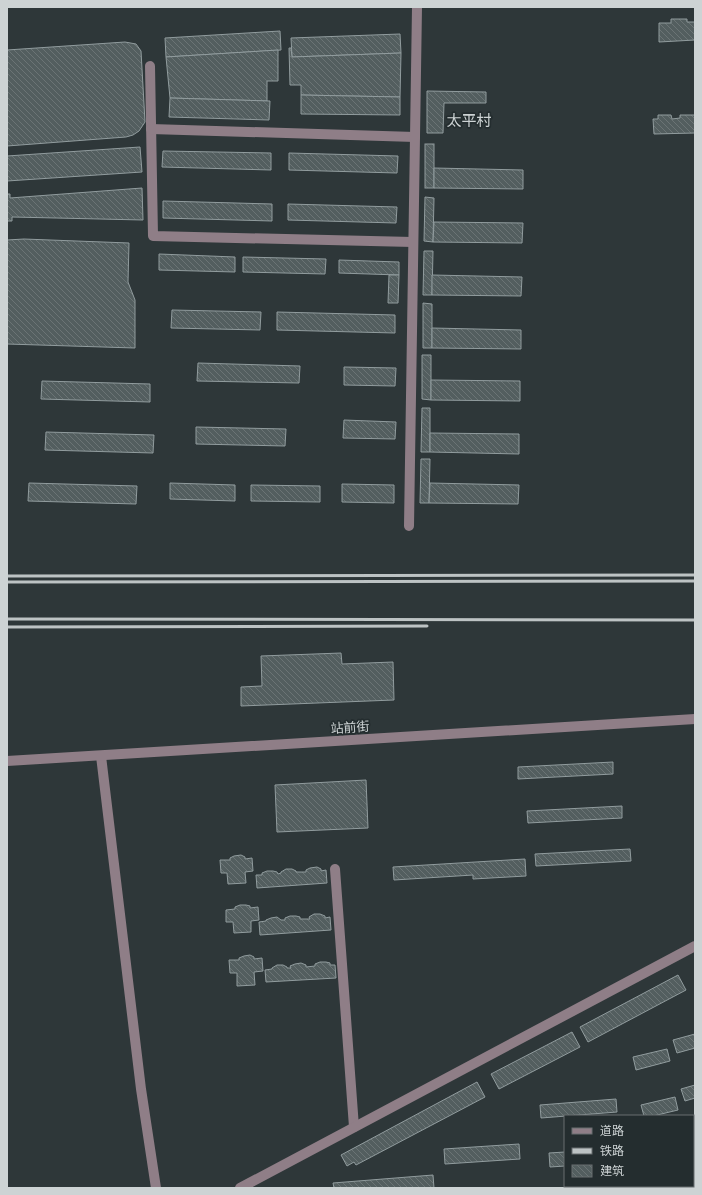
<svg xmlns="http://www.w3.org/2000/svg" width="702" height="1195" font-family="'Noto Sans','Noto Sans SC',sans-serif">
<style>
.building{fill:url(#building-back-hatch);stroke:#919c9e}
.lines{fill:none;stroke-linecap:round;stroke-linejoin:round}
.minor{stroke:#8f7e87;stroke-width:10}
.rail{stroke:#bdc3c4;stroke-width:3}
.labels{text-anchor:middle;stroke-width:3.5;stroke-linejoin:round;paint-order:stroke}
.street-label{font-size:13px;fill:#cdd3d4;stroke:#242d2f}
.quarter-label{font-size:15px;fill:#cdd3d4;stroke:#242d2f}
</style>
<defs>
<pattern id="building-back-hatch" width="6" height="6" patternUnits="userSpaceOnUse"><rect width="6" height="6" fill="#535e5f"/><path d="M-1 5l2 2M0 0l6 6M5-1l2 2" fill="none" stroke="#6b7475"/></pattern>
</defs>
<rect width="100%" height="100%" fill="#2e3739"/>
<g class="building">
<path d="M671,19h16v3h8v18l-36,2v-19h12z"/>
<path d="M280,31l1,19 -115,7 -1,-19z"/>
<path d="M400,34l1,19 -109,4 -1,-19z"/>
<path d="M125,42l11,2 5,7 4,71 -6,9 -6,4 -7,2 -119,9v-96z"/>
<path d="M289,48h2l1,9 109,-4 -1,44 -99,-2v-10h-11z"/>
<path d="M278,50v31h-11v20l-97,-3 -4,-41z"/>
<path d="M427,91l59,1v11h-42l-1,30h-16z"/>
<path d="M301,95l99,2v18l-99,-1z"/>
<path d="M170,98l100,3 -1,19 -100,-3z"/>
<path d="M658,115h13l1,4 8,-1v-3h15v18l-41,1 -1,-15h5z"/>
<rect x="425" y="144" width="9" height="44"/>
<path d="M140,147l2,25 -135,9v-25z"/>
<path d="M163,151l108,2v17l-109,-3z"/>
<path d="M289,153l109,3 -1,17 -108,-3z"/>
<path d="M434,168l89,2v19l-89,-1z"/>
<path d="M142,188l1,32 -131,-3v4h-5v-27h3v4z"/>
<path d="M425,197l9,1 -1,44 -9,-1z"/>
<path d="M163,201l109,3v17l-109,-3z"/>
<path d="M288,204l109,3 -1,16 -108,-3z"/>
<path d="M434,222l89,1 -1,20 -89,-1z"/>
<path d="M24,239l105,4 -1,39 7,18v48l-128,-4v-104z"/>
<path d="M424,251h9l-1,44h-9z"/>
<path d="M159,254l76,3v15l-76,-2z"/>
<path d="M243,257l83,2 -1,15 -82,-2z"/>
<path d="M339,260l60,2v13l-60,-2z"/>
<path d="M389,275h10l-1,28h-10z"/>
<path d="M432,275l90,2 -1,19 -89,-1z"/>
<path d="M423,303l9,1v44h-9z"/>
<path d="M172,310l89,2 -1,18 -89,-2z"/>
<path d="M277,312l118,3v18l-118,-3z"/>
<path d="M432,328l89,2v19l-89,-1z"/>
<path d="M422,355h9v45l-9,-1z"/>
<path d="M198,363l102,3 -1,17 -102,-2z"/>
<path d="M344,367l52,1 -1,18 -51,-1z"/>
<path d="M431,380l89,1v20l-89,-1z"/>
<path d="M42,381l108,3v18l-109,-3z"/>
<path d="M422,408h8v44h-9z"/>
<path d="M344,420l52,2 -1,17 -52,-1z"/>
<path d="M196,427l90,2 -1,17 -89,-2z"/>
<path d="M46,432l108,3 -1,18 -108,-3z"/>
<path d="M430,433l89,1v20l-89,-2z"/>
<path d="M421,459h9l-1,44h-9z"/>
<path d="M29,483l108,3 -1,18 -108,-3z"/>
<path d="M170,483l65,2v16l-65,-2z"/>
<path d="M430,483l89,2 -1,19 -89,-1z"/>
<path d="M342,484l52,1v18l-52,-1z"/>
<path d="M251,485l69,1v16l-69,-1z"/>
<path d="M341,653l1,11 51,-2 1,38 -153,6v-19l21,-1 -1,-30z"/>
<path d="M613,762v12l-95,5v-12z"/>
<path d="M366,780l2,48 -91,4 -2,-47z"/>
<path d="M622,806v12l-94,5 -1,-12z"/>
<path d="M630,849l1,12 -95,5 -1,-12z"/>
<path d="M241,855l4,2v2l7,-1 1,13 -8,1 1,11 -18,1 -1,-11h-6l-1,-13h10v-2l4,-2z"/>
<path d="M525,859l1,17 -53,3v-4l-79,5 -1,-13z"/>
<path d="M317,867l4,2v2l5,-1 1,13 -70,5 -1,-13h6v-2l5,-2h6l4,1 1,2 3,-1v-1l5,-3h6l4,2v1h10v-2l4,-2z"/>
<path d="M240,905h6l4,1v2l8,-1 1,13 -8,1v11l-17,1 -1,-11h-7v-12l9,-1v-2z"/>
<path d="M314,914h6l5,2v2l5,-1 1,13 -71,5 -1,-13 7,-1v-1l5,-2 6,-1 4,3h4v-2l5,-2h6l4,1v2h10l-1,-2z"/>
<path d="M250,955l4,2v2l8,-1 1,13 -9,1 1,13 -18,1v-13h-7l-1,-13h10v-2l5,-2z"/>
<path d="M320,962h6l4,1v2h5l1,13 -70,4 -1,-12 7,-1v-1l5,-3h6l4,2v1h4l-1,-2 5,-2 6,-1 5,2v2l9,-1v-2z"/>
<path d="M678,975l8,15 -98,52 -8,-15z"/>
<path d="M572,1032l8,15 -81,42 -8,-15z"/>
<path d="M695,1034v14l-18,5 -4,-13z"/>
<path d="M667,1049l3,12 -34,9 -3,-13z"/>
<path d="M477,1082l8,15 -129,68 -2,-3 -7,4 -6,-11z"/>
<path d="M695,1085v13l-10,3 -4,-12z"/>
<path d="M675,1097l3,13 -25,6h-9l-3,-11z"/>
<path d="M616,1099l1,13 -76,6 -1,-13z"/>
<path d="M519,1144l1,15 -75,5 -1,-15z"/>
<path d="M565,1152v14l-15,1 -1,-14z"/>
<path d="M433,1175l1,13h-100l-1,-5z"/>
</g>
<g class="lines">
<g class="minor">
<path d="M150,66l3,170 260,6"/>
<path d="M151,129l264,8"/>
<path d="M409,526l8,-519"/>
<path d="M101,756l40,333 15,99"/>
<path d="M7,761l688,-42"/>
<path d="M335,869l19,258"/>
<path d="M240,1188l455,-242"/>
</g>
<g class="rail">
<path d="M7,576l688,-1"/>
<path d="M7,582l688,-1"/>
<path d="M7,619l688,1"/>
<path d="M7,627l420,-1"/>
</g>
</g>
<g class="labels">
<g class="street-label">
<text transform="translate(350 727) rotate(-4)" y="5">站前街</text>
</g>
<g class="quarter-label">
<text x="469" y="126">太平村</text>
</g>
</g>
<rect width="702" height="1195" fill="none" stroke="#cdd3d4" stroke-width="16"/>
<rect x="564" y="1115" width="130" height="72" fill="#242d2f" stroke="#686f71"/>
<rect x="572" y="1128" width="20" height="6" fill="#8f7e87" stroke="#686f71"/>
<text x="600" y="1135" font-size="12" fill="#cdd3d4">道路</text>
<rect x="572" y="1148" width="20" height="6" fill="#bdc3c4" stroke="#686f71"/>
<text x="600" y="1155" font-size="12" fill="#cdd3d4">铁路</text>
<rect x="572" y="1165" width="20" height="12" fill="url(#building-back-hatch)" stroke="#686f71"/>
<text x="600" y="1175" font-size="12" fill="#cdd3d4">建筑</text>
</svg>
